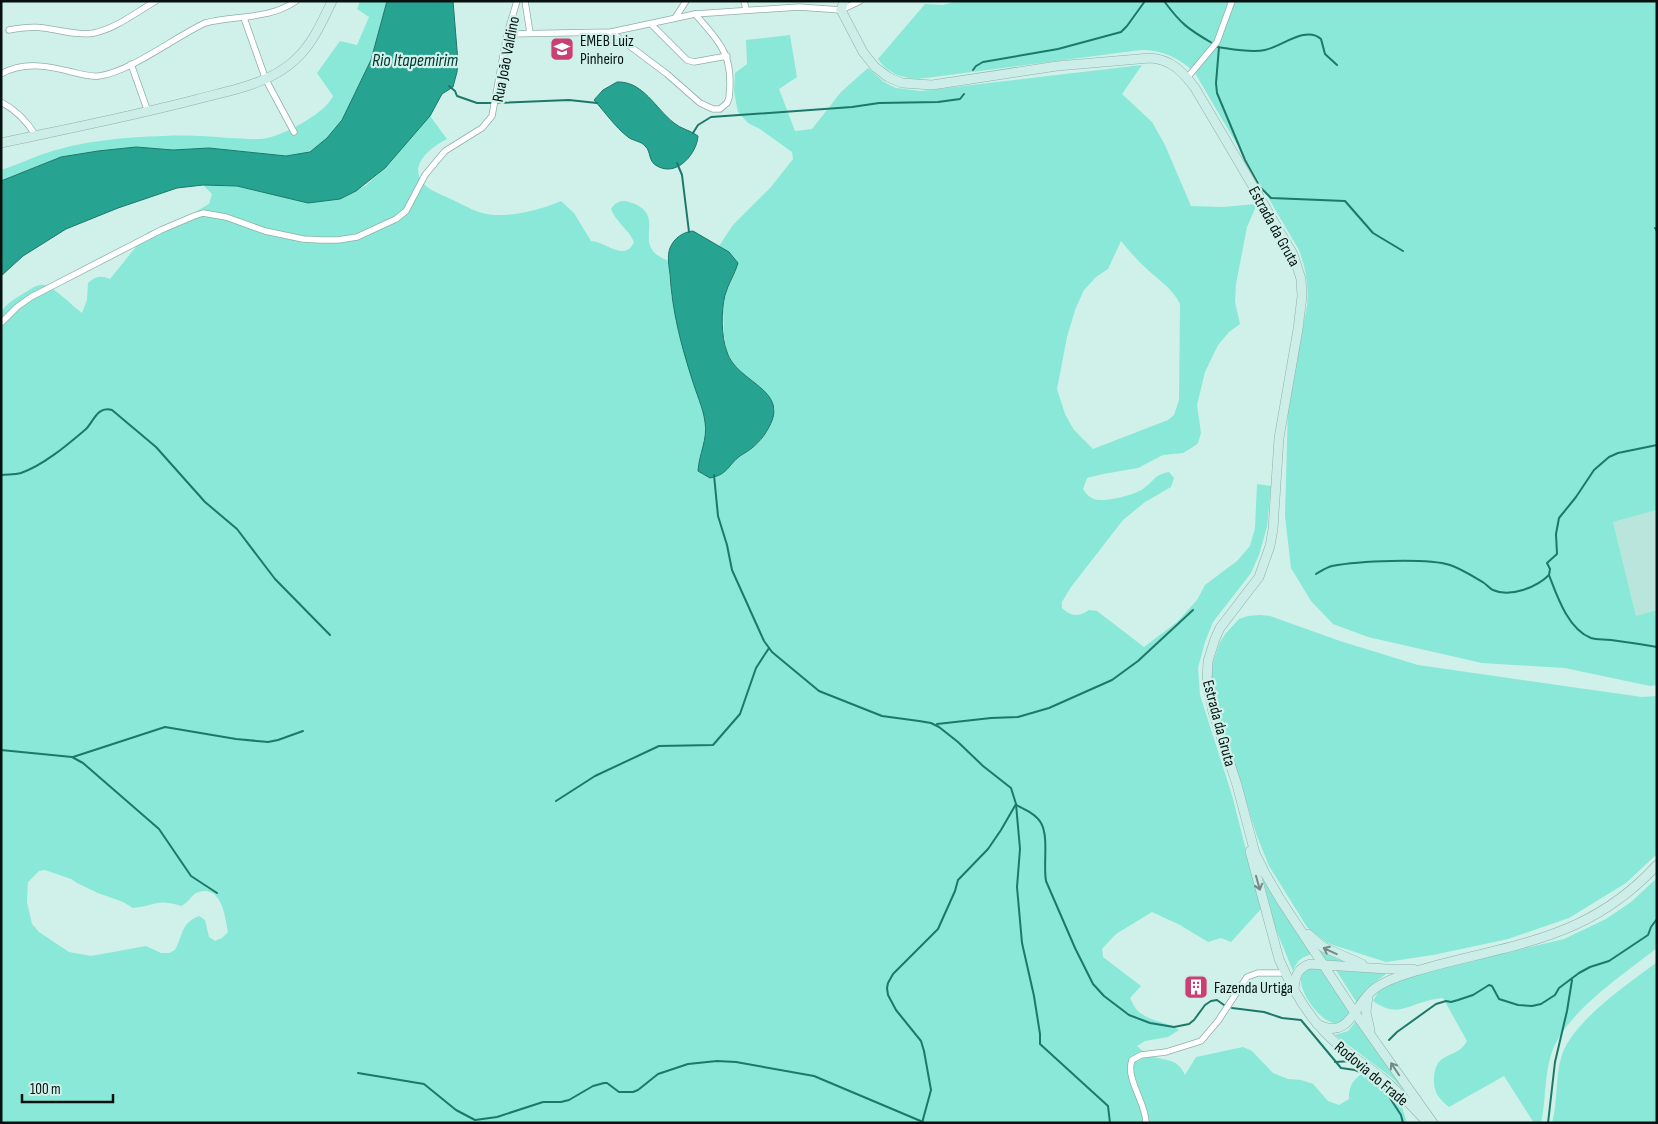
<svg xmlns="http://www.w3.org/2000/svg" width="1658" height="1124" font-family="'Sofia Sans Condensed',sans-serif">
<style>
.built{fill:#bae5dc}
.green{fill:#89e8d7;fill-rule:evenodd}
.water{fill:#27a391;stroke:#1d786a}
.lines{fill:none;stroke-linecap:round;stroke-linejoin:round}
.stream{stroke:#1d786a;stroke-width:2}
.street-casing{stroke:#90afa9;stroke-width:7}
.secondary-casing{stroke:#90afa9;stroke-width:10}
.street{stroke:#fff;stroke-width:5.5}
.secondary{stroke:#cdede8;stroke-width:9}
.oneway{stroke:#748a87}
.labels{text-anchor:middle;stroke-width:4.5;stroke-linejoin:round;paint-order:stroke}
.poi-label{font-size:16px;fill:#071210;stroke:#cff1e9;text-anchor:start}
.street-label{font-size:16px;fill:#071210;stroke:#cff1e9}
.water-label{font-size:18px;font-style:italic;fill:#003730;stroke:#cff1e9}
</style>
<rect width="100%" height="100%" fill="#cff1e9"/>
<path class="built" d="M1657,510v100l-21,6 -23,-94z"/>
<g class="green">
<path d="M360,1h27l-16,59 -29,60 -15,18 -17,14 -24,4 -77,-8 -36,2 -37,-3 -38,4 -37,6 -60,24v-11c15,-5 26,-10 39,-15 39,-14 84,-18 124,-19 22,-1 44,0 65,2 14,0 29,3 42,-1 18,-5 54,-24 62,-41l-16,-23 23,-32 17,4 12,-28 -12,-8z"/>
<path d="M958,1h699v509l-44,12 23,94 21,-6v75l-7,1 -85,-18 -83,-5 -114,-26 -35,-13 -22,-23 -20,-33 -6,-52 3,-110 19,-100c2,-19 -1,-38 -8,-56l-104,-177c-15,-15 -32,-23 -54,-23l-223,29c-16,-1 -31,-6 -40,-20l47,-55 18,1z"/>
<path d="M790,35l7,42 -18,12 16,42 17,-2 29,-37 27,-24 16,14 12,6 25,3 221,-26 -20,29 30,28 13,23 26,61 31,1 35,-3 -10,23 -11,57 -1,18 5,22 -11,8 -11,13 -13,27 -8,33 4,28 -3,10 -5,4 -10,6 -20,2 -25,13 -35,6 -16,4 -4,11c2,4 6,8 11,10 10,4 40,-4 49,-10 11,-8 12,-15 26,-17l5,6 -3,9 -26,15 -22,18 -52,67 -9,15v6c9,9 17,9 27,2l8,1 47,36 33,-25 20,-22 8,-15 32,-24 13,-15 5,-18 2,-44 14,2 -4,41 -8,28 -8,18 -38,49 -8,20 -7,26 2,27 32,100 29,114 -30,33 -10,-4 -13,4 -28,-17 -28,-13 -36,22 -14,15 1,8 38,29 -11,12c3,6 6,13 12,16 11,8 26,8 37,16l-11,7 -23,4 -8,5c5,5 10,9 17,11 14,4 24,2 31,18l11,-18 47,-10 9,4 21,22 15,6 13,1 12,4 15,17 11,4 10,-6c0,-16 5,-19 16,-28l33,23 9,29h-1406v-811c6,-9 16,-15 25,-20 5,-3 11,-8 18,-7 11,2 28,21 38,28l5,-13 1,-17c8,-7 12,-8 22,-4l38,-47 37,-14 24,-14 3,-10 -9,-9 34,1 71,17 32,-4 25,-13 20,-18 45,-52 17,23c-16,8 -42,28 -21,47 7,6 19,10 27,14 12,6 26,14 40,15 23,1 47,-5 68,-14l13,12 17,28c14,0 34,22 43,1 -5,-12 -18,-20 -23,-33 3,-5 7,-8 13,-8 4,0 7,2 11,3 26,12 6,32 18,47 4,5 11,8 16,10l2,34 35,129 -1,16 -7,31 12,7c17,-4 17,-13 30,-22 4,-3 10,-5 13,-8 13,-10 19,-25 22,-40l-41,-44 -7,-11 -3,-18 -1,-26 2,-15 11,-23 -2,-14 -15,-11 14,-21 38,-38 22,-28 -1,-7 -32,-23 -12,-6 -10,-11 -4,-20 1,-19 12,-9 -1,-24zM1121,241c8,10 17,20 27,29 12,11 25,19 32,34l-1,96 -5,15 -6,5 -75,29 -19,-19 -9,-16 -8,-25 10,-52 8,-27 9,-20 12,-13 12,-8zM45,870l26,9 6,4 21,10 25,9 10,6c22,-2 22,-10 48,-2 8,-3 10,-12 18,-14 23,-7 26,25 29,40l-6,6 -7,3 -6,-4 -4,-17 -6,-4c-19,8 -15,18 -24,34l-6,3h-8l-15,-7 -55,10 -22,-4 -30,-20 -7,-8 -5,-22 1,-20 11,-11z"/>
<path d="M1260,615l10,1 70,25 78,24 224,32 15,-1v158l-31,29 -57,35 -61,21 -75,16 -47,7 -59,-19 -20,-16 -38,-61 -12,-30 -43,-136 -4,-29 10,-29 6,-9 13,-14 9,-3z"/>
<path d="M1262,876l30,50 20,28c-10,3 -15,6 -19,17l-18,-44z"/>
<path d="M1657,878v70c-33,26 -94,66 -106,107 -7,22 -5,46 -10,68h-7l-30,-47 -55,31c-9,-7 -15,-14 -15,-26 0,-32 22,-20 33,-40l-24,-43c-6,1 -11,1 -16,3 -23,6 -31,16 -54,0l7,-12 20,-11 164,-39 42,-20 25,-17z"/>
<path d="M1316,947l11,6 24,9 -27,-1z"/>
<path d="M1657,962v161h-105c6,-21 3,-44 9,-65 9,-35 67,-74 96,-96z"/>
<path d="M1312,967h6l6,5 25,40c-13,33 -50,-16 -48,-33 1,-6 6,-9 11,-12z"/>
<path d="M1334,967l56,4 -23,17 -10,15z"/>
<path d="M1357,1020l56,79 -22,-22 -56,-42 13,-4z"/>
</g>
<g class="water">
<path d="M387,1h66l5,61 -1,10 -4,15 -11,7 -12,22 -45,52 -29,23 -16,8 -32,4 -71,-17 -34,-1 -26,3 -59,20 -52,21 -43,27 -22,20v-95l60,-24 37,-6 38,-4 37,3 36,-2 77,8 24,-4 17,-14 15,-18 29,-60z"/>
<path d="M617,82c26,-1 38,26 57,41 7,6 16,7 24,13 -1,17 -20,40 -39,31 -12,-5 -7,-15 -14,-21 -4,-5 -12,-5 -17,-9 -13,-10 -23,-25 -34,-37l9,-10z"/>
<path d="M693,231l36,21 9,11c-3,11 -10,21 -13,32 -4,16 -4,41 2,57 10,31 63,37 42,75 -6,12 -15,21 -26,27 -15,9 -13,20 -33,24l-12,-7c1,-17 10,-32 7,-49 -2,-15 -9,-29 -13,-43 -11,-34 -20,-69 -22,-105 -1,-8 -3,-18 0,-26 4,-10 13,-16 23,-17z"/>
</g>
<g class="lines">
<g class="stream">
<path d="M1164,1c17,23 24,28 48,42"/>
<path d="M1217,47c15,2 33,6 48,3 16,-3 41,-25 56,-11l4,15 12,11"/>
<path d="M1219,47l-3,36 1,10 28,67 15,27 11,11 74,3 28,32 30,18"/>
<path d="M973,70l3,-4 7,-4 75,-13 63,-17 6,-6 18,-25"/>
<path d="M449,86l6,5 2,5 20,7h15"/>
<path d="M497,103l72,-3 28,3"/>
<path d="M693,133l5,-8 13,-8 141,-10 27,-4 59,-1 22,-3 4,-5"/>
<path d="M677,163l5,12 7,57"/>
<path d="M1655,228l2,3"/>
<path d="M1657,445l-39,8 -9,4 -15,13 -18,27 -17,21 -3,16 1,20 -10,9 3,6 -1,6c8,21 19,54 42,63 6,2 13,1 20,2 15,2 30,4 46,7"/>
<path d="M1,475c7,-1 13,0 20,-2 23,-8 46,-28 65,-44 8,-8 11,-23 26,-19l44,37 49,55 32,27 38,50 55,56"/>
<path d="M714,475l4,41 9,29 5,25 32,71 8,11 47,39 63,25 37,5 12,2 8,4 19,15 25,24 28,22 5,16 4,45 -3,38 5,56 12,53 6,38v10l68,62 2,17"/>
<path d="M1316,574c5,-3 11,-7 16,-8 26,-5 94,-8 118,-1 12,4 24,12 34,18 3,2 6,6 9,7 17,8 44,-3 56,-15"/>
<path d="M937,724l54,-6 27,-1 31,-9 63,-28 26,-19 55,-51"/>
<path d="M1,750l71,7 11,6 76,66 32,47 26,17"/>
<path d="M73,757l92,-30 71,12 32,3 10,-2 25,-9"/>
<path d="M556,801l39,-25 64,-30 54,-1 27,-31 16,-46 13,-20"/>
<path d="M1016,805c8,4 20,9 25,18 8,14 2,41 5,58l29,67 18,36 11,12 25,19 21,8 24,4 15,-3 5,-4 11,-15 6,-4 6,-1 7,5"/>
<path d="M1232,1008l32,4 18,6 19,2 40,48 14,2 22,9"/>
<path d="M1389,1040l8,-8 39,-28 10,-3 5,1 7,-2 15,-5 16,-10 3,1 7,13 19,6 14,1 9,-2 14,-9 4,-7 20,-15 11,-6 19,-6 39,-26 3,-8 6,-8"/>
<path d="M1335,1062l17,-1"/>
<path d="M358,1073l66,11 32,26 19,10 22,-3 46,-15h18l8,-2 24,-14 11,-3h3l12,9h14l5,-2 20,-16 30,-10 29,-3 19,1 78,14 109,46"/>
<path d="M1383,1083l3,9 15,23 2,8"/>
<path d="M922,1123l9,-33 -7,-39 -3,-10 -25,-31 -8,-15 -1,-7 1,-5 5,-9 45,-45 17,-38 3,-11 30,-31 13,-19 15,-26"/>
<path d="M1548,1123l7,-61 12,-51 5,-31"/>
</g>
<g class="street-casing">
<g id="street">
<path d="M525,1l5,32"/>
<path d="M744,1l2,8"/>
<path d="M244,18l22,62 28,52"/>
<path d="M675,18l11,-17"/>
<path d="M651,24l36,36 7,2 33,-6"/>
<path d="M9,30c11,-2 23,-4 35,-2 16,2 34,8 50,5 23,-5 42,-21 62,-32"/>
<path d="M611,32l56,42 33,29 13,6h7l7,-6 2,-5c5,-43 -8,-54 -34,-84"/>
<path d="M507,34l104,-2 84,-18 104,-7 42,3 19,-9"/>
<path d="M131,64l17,48"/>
<path d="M1,74c23,-13 48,-8 71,-2 9,2 18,5 27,4 31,-4 76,-39 106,-53 31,-8 64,-3 91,-22"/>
<path d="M1187,78l30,-36 15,-41"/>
<path d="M1,102c15,8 26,19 35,34"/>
<path d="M1,323l16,-16 14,-10 130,-67 33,-14 9,-3 23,4 39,14 38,8 18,1h17l19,-3 39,-18 10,-8 19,-36 20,-24 37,-23 10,-12 15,-82 10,-33"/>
<path d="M1146,1123c0,-21 -21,-44 -14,-63l9,-5 25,-3 35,-11 17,-20 29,-44 11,-4h27"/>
</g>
</g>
<g class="secondary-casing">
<g id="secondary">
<path d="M844,1l-3,9 22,42 12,15 13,10 14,6 30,2 125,-19 93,-8c21,1 33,14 45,30l98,166 8,25 1,17 -4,33 -19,109 -6,91 -3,17 -11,31 -39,51 -5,11 -7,22 -1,20 6,31 24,73 18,68 10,20 15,26 75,114 78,110"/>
<path d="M1,143c66,-14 132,-27 197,-44 34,-9 72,-15 98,-40 17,-16 26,-37 36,-58"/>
<path d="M1250,851l29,108c14,33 35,67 63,89 13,11 27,19 40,30 15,12 28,26 41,40"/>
<path d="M1308,934l15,13 39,17"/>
<path d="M1294,989c1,-12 3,-21 16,-25l77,5h26"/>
<path d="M1368,996l-2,16 4,18"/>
<path d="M1317,1024c33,17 36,-18 57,-35 12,-9 28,-14 42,-18 52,-16 112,-24 161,-47 30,-14 58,-35 80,-59"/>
</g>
</g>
<use href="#street" class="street"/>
<use href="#secondary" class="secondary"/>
</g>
<defs><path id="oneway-shaft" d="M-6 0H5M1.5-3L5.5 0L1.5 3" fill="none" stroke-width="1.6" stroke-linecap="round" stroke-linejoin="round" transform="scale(1.25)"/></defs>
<g class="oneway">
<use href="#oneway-shaft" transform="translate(1258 883) rotate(74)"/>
<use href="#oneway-shaft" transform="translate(1330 951) rotate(-155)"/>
<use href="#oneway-shaft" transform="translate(1395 1069) rotate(-124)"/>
</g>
<defs>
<g id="school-square" transform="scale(1.25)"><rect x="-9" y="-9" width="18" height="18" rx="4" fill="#ca3f74" stroke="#cff1e9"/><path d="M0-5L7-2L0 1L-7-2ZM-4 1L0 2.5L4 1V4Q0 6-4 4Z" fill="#fff"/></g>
<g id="building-square" transform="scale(1.25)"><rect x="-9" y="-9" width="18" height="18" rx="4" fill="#ca3f74" stroke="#cff1e9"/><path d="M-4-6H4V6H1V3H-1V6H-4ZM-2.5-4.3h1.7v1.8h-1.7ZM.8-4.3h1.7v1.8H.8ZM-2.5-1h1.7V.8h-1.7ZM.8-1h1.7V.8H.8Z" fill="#fff"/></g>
</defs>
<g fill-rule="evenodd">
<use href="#school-square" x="562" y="49"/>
<use href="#building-square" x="1196" y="987"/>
</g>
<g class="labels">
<g class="poi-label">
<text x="580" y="46">EMEB Luiz<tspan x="580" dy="18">Pinheiro</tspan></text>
<text x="1214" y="993">Fazenda Urtiga</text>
</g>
<g class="street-label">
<text transform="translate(505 59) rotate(-79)" y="6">Rua João Valdino</text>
<text transform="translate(1275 226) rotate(61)" y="6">Estrada da Gruta</text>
<text transform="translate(1220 723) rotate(75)" y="6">Estrada da Gruta</text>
<text transform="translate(1372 1073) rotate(40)" y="6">Rodovia do Frade</text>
</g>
<g class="water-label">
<text x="415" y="66">Rio Itapemirim</text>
</g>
</g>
<rect width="1658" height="1124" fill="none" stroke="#071210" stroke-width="5"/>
<path d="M22 1094v8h91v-8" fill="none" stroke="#071210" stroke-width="2.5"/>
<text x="30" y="1094" font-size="15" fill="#071210" stroke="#cff1e9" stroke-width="4" paint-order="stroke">100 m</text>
</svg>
